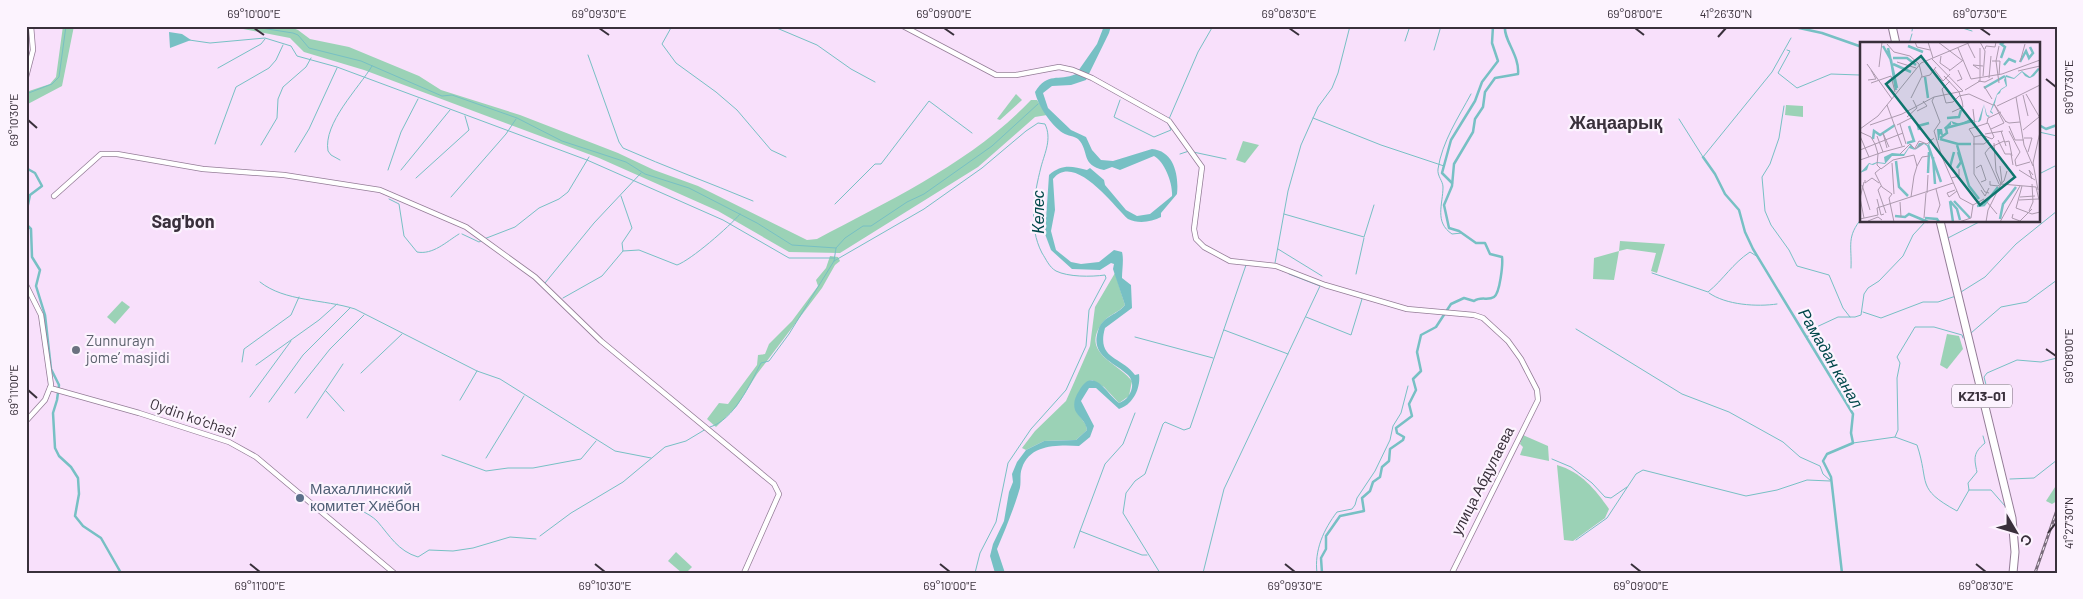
<svg xmlns="http://www.w3.org/2000/svg" width="2083" height="599" font-family="Barlow,sans-serif">
<style>
.green{fill:#9bd2b6}
.water{fill:#77c0c4}
.lines{fill:none;stroke-linecap:round;stroke-linejoin:round}
.stream{stroke:#77c0c4;stroke-width:1}
.canal{stroke:#77c0c4;stroke-width:2.5}
.secondary-casing{stroke:#947d97;stroke-width:6}
.highway-casing{stroke:#947d97;stroke-width:9}
.secondary{stroke:#fff;stroke-width:4.5}
.highway{stroke:#fff;stroke-width:7}
.rail-casing{stroke:#7a6c7c;stroke-width:3}
.rail{stroke:#fcf3fe;stroke-width:1;stroke-dasharray:4;stroke-linecap:butt}
.ticks{fill:none;stroke:#39303b;stroke-width:2}
.worship-dot{fill:#6b7280;stroke:#fcf3fe;stroke-width:2}
.service-dot{fill:#5c6f8a;stroke:#fcf3fe;stroke-width:2}
.labels{text-anchor:middle;stroke-width:4.5;stroke-linejoin:round;paint-order:stroke}
.shield{fill:#fcf3fe;stroke:#746a76;stroke-width:1}
.shield-label{font-size:14px;font-weight:bold;fill:#39303b}
.worship-label{font-size:15px;fill:#5b616d;stroke:#fcf3fe;text-anchor:start}
.street-label{font-size:15px;fill:#39303b;stroke:#fcf3fe}
.service-label{font-size:15px;fill:#4e5e75;stroke:#fcf3fe;text-anchor:start}
.water-label{font-size:16px;font-style:italic;fill:#00474a;stroke:#fcf3fe}
.quarter-label{font-size:18px;font-weight:bold;fill:#39303b;stroke:#fcf3fe}
.inset-river{fill:none;stroke:#77c0c4;stroke-width:2.5}
.inset-road{fill:none;stroke:#ac9aae;stroke-width:1}
.view{fill:#0f766e;fill-opacity:0.15;stroke:#0f766e;stroke-width:2.5}
.inset-edge{fill:none;stroke:#39303b;stroke-width:2.5}
.neatline{fill:none;stroke:#39303b;stroke-width:2}
.ticks-label{font-size:12px;text-anchor:middle;fill:#39303b}
</style>
<rect width="100%" height="100%" fill="#f8e0fb"/>
<g class="green">
<path d="M63,26h11l-12,60 -36,19v-13l24,-8 6,-7z"/>
<path d="M228,26h60l10,4 12,9 39,8 70,29 22,14 79,25 98,38 36,17 44,16 109,54 10,-1c75,-40 155,-77 214,-139h6l10,15 -12,2 -57,50 -138,86 -51,-1 -71,-41 -119,-53 -235,-88 -60,-18 -14,-14z"/>
<path d="M1016,94l6,6 -22,20 -3,-1z"/>
<path d="M1786,105l17,1v11l-18,-2z"/>
<path d="M1243,141l16,4 -14,18 -9,-3z"/>
<path d="M1620,241l45,3 -8,29 -6,-2 5,-18 -29,-4 -8,2 -5,29 -21,-1 1,-21 25,-7z"/>
<path d="M830,256l8,1 2,4 -5,4 -13,23 -65,86 -20,32 -21,21 -9,-8 12,-16 9,1 29,-39 1,-10 7,-1 4,-10 23,-23 26,-35 -2,-6 10,-12z"/>
<path d="M1115,273l10,32c-7,8 -15,9 -22,17 -24,31 16,41 29,59l-3,15 -10,7 -15,-16 -12,-7c-14,6 -14,18 -16,31l10,14 1,5 -11,10 -32,1 -18,9 -4,-2 13,-17 31,-30 24,-55 5,-39z"/>
<path d="M122,301l8,6 -15,17 -8,-7z"/>
<path d="M1947,334l12,2 4,13 -16,20 -7,-4z"/>
<path d="M1523,435l25,11 1,15 -29,-6 3,-8 -3,-3z"/>
<path d="M1557,465c24,7 38,24 52,44l-4,9 -32,23 -9,-1z"/>
<path d="M2057,484v17l-5,3 -6,-3z"/>
<path d="M676,552l16,15 -6,6h-4l-14,-12z"/>
</g>
<g class="water">
<path d="M1104,26h7l-2,7 -23,47 -15,5 -19,1 -9,7 5,15 23,22 15,7 6,13 9,10 12,1 39,-12c22,2 27,26 25,45l-16,19v4c-9,5 -23,7 -33,2 -15,-14 -54,-67 -75,-40l2,31 -4,21 5,19 15,12 10,2 18,-2 15,-12 8,2c2,7 0,18 0,26l9,7 1,23 -27,20c-9,32 17,28 30,47l4,-1c2,14 -6,31 -20,35l-23,-21h-7l-8,13 13,25 -4,11 -11,9c-21,-1 -49,-2 -57,22 -3,7 0,15 -3,23 -6,20 -14,39 -22,58l8,24h-10l-5,-17 3,-12 11,-23 5,-29 4,-10 -1,-8 5,-12 9,-12 18,-9 32,-1 11,-10c-1,-9 -9,-13 -12,-20 -2,-7 0,-13 4,-19 14,-26 27,2 40,12 11,-3 18,-19 9,-28 -14,-13 -38,-19 -30,-44 4,-15 18,-15 27,-26l-12,-36 1,-5 -3,-1 -11,7 -28,-1 -21,-19 -6,-16 4,-59c13,-11 22,-9 38,-5l3,-2 14,12 1,5 21,25 11,6 13,-2 22,-18c1,-12 -7,-34 -18,-40l-34,14 -8,-3 -8,3c-24,-5 -14,-19 -26,-31 -4,-3 -10,-3 -15,-6 -12,-8 -25,-27 -28,-41 13,-21 23,-10 41,-18l21,-30z"/>
<path d="M169,32l13,2 9,6 -21,8z"/>
</g>
<g class="lines">
<g class="stream">
<path d="M248,26l45,7 5,2 11,13 52,13 81,35 10,-1 65,23 45,23 64,21 19,12 44,14 68,35 35,22 44,3"/>
<path d="M672,26l-10,18 14,19 40,29 21,18 34,40 15,7"/>
<path d="M772,26l45,19 34,24 24,13"/>
<path d="M1956,26l16,5"/>
<path d="M1912,31l1,-5"/>
<path d="M189,40l21,3 55,-5 26,8 6,10 40,11 250,93 136,60 66,38h46"/>
<path d="M1405,41l5,-15"/>
<path d="M1909,44l3,-10"/>
<path d="M1434,50l7,-24"/>
<path d="M1787,50l3,1 -12,22 19,15 34,-14 28,1"/>
<path d="M588,55l31,87 4,6c43,19 87,35 130,53"/>
<path d="M218,68l43,-24 4,-5"/>
<path d="M26,94l26,-10 7,-7 7,-51"/>
<path d="M1120,100l-6,17 40,20 17,-7 -2,-5"/>
<path d="M1784,106l-5,32 -9,26 -8,13 3,34 6,14 18,25 8,16 32,9 14,33 7,9"/>
<path d="M1313,118l68,27 63,21"/>
<path d="M1169,119l29,-67 15,-26"/>
<path d="M1679,119l24,38 69,-85 19,-34"/>
<path d="M2039,132l18,4"/>
<path d="M215,144l21,-57 33,-19 7,-8 7,-15"/>
<path d="M261,145l16,-27 1,-19 5,-12 23,-20 5,-9"/>
<path d="M295,152l14,-23 28,-61"/>
<path d="M1193,152l33,7"/>
<path d="M1180,154l9,-3"/>
<path d="M340,160l-9,-5 -3,-4c-5,-28 31,-63 44,-85"/>
<path d="M388,170l13,-38 17,-33"/>
<path d="M401,170l49,-60"/>
<path d="M2039,174l18,-9"/>
<path d="M416,178l53,-48 -4,-14"/>
<path d="M451,197l55,-63 10,-15"/>
<path d="M389,199l10,5 5,32 13,16c16,3 29,-10 42,-18"/>
<path d="M835,204l40,-40h6l48,-63 43,32"/>
<path d="M1284,214l80,23 10,-32"/>
<path d="M1462,233l-10,1c-18,-12 -9,-30 -9,-47 0,-6 -6,-11 -5,-18 4,-27 20,-51 33,-75"/>
<path d="M462,234l17,8 2,-1"/>
<path d="M1948,238l33,-17"/>
<path d="M484,239l31,-12 24,-19 20,-9 9,-7 21,-35"/>
<path d="M1278,249l44,27"/>
<path d="M623,251l16,-1 38,15c14,-5 52,-38 63,-51"/>
<path d="M834,261l2,-13 9,-10 18,-12h8l36,-24 17,-8 68,-48 46,-42"/>
<path d="M1275,263l13,-72 13,-46 17,-38 14,-19 6,-15 12,-47"/>
<path d="M1274,267l9,4"/>
<path d="M1851,268c1,-23 -5,-31 11,-50"/>
<path d="M1652,273l56,19c16,-13 24,-28 42,-40l8,5"/>
<path d="M1356,274l8,-36"/>
<path d="M260,282c25,20 64,17 95,27l122,62 23,8 115,72 36,7"/>
<path d="M545,283l49,-60 47,-50"/>
<path d="M1961,292l24,-15 31,-33 41,-33"/>
<path d="M1709,293c17,12 48,14 68,11"/>
<path d="M563,298l39,-22 21,-25 -1,-8 10,-15 -11,-32"/>
<path d="M1863,312l18,6 42,-16h15l18,-6"/>
<path d="M1306,317l45,18 11,-36"/>
<path d="M1576,329l106,65 47,18 54,30 17,15 20,9 3,8 8,7"/>
<path d="M1224,330l64,24"/>
<path d="M1971,333l30,-26 26,-5 30,-22"/>
<path d="M1135,337l78,21"/>
<path d="M1807,339l3,-9 28,-13h17l6,-2 3,-21 4,-6 11,-7 24,-25 10,-21 13,-14"/>
<path d="M242,362l2,-13 47,-34 8,-18"/>
<path d="M256,365l63,-45 18,-16"/>
<path d="M361,373l41,-39"/>
<path d="M326,391l18,20"/>
<path d="M295,393l35,-44 34,-34"/>
<path d="M250,397l41,-56"/>
<path d="M460,400l17,-29"/>
<path d="M269,402l34,-47 47,-47"/>
<path d="M1991,404l-7,-27 3,-4 30,-13 24,2 16,-4"/>
<path d="M1135,413l-12,31 -18,20 -25,67 62,24h5"/>
<path d="M307,418l36,-54"/>
<path d="M710,427c24,-7 40,-43 51,-64l8,-2 20,-27 45,-73 90,-52 58,-41 44,-37 12,-8 7,1c7,15 0,28 -4,43 -7,28 -13,59 1,86 4,6 7,14 14,18 12,6 35,6 49,4l1,3 -17,32 -3,36 -20,44 -35,39 -23,34 -12,59 -16,31 -5,20"/>
<path d="M1895,437l3,-7 -1,-52 3,-15 -3,-6 18,-30h19l28,8 1,3"/>
<path d="M1853,443l42,-6 22,8c13,39 -2,43 40,66l12,-21 -1,-7 9,-11c-3,-14 -4,-19 8,-29l-2,-7"/>
<path d="M442,455l44,16 22,-3h25l48,-9 15,-18"/>
<path d="M486,458l38,-62"/>
<path d="M1552,459l19,8 21,16 13,14 6,1 16,-11"/>
<path d="M2010,479l24,-1 23,-18"/>
<path d="M1969,490h22l14,16 2,10"/>
<path d="M345,503c10,5 24,10 32,18 13,15 21,30 41,36l11,-7 24,1 20,-3 37,-11 26,2"/>
<path d="M540,536l31,-23 52,-31 42,-35 21,-6 20,-12"/>
<path d="M1576,540l31,-22 29,-44 7,-4 103,26 31,-6 30,-10 23,1"/>
<path d="M1074,548l6,-17"/>
<path d="M1160,573l-37,-60 3,-20 9,-12 10,-7 18,-50 2,-2 19,8 6,-2 56,-163"/>
<path d="M1203,573l21,-84 96,-203 -31,-12"/>
<path d="M1317,573c-3,-23 7,-44 20,-61l15,-3 3,-4 2,-7 18,-27 15,-31 3,-14 8,-13 7,-27"/>
</g>
<g class="canal">
<path d="M1790,26l32,7 40,14"/>
<path d="M2039,125l7,4 11,-4"/>
<path d="M1703,157l12,17 10,20 14,16 6,22 8,17 100,165 -2,19 2,10 -26,11 -4,7 8,16 11,96"/>
<path d="M26,168l9,5 7,13 -12,9 -4,19"/>
<path d="M1452,183l-10,-10 9,-33 24,-39 7,-19 16,-21 -6,-18 1,-17"/>
<path d="M26,224l5,5 1,28 8,13 -4,16 9,29 6,54 8,16 -2,15 -4,13 2,35 4,8 12,11 7,11 1,16 -4,22 8,10 18,12 20,35"/>
<path d="M1322,573l-1,-15 5,-9v-13l14,-20 24,-5 -2,-13 8,-7 3,-9 7,-5 2,-10 7,-6 1,-12 13,-9 1,-3 -7,-4 -1,-5 16,-12 -3,-12 7,-14 -3,-11 8,-8 -4,-19 4,-17 15,-8 15,-23 13,-6 10,3c7,-5 14,0 20,-4 6,-4 9,-33 8,-40l-12,-3 -5,-11h-9l-17,-12 -10,-3 -5,-23 8,-19 2,-22 19,-32 2,-13 8,-12 2,-15 10,-14 23,-4c2,-18 -15,-35 -13,-48"/>
</g>
<g class="secondary-casing">
<g id="secondary">
<path d="M903,26l93,49h20l43,-8 14,3 19,8 77,43 33,46 -8,62 2,10 8,8 26,14 46,5 49,19 82,24 67,6 9,3 25,23 13,18 16,31 1,10 -86,173"/>
<path d="M26,77l7,-27 -2,-24"/>
<path d="M54,196l47,-42h16l86,15 81,6 96,15 86,37 69,50 66,64 173,143 5,10 -35,79"/>
<path d="M26,285l15,30 10,70 -6,15 -19,21"/>
<path d="M50,388l89,25 90,29 27,15 138,116"/>
</g>
</g>
<g class="highway-casing">
<g id="highway">
<path d="M1892,26l4,18"/>
<path d="M1940,221l72,297 3,34 -2,21"/>
</g>
</g>
<use href="#secondary" class="secondary"/>
<use href="#highway" class="highway"/>
<g class="rail-casing">
<path id="rail" d="M2035,573l22,-63"/>
</g>
<use href="#rail" class="rail"/>
</g>
<path class="ticks" d="M254,28l10,7M599,28l10,7M944,28l10,7M1289,28l10,7M1635,28l9,7M1980,28l10,7M1718,37l8,-9M2046,79l10,8M28,120l9,8M2046,349l10,7M28,390l9,8M2048,533l8,-10M250,564l10,8M595,564l10,8M940,564l10,8M1285,564l10,8M1631,564l10,8M1976,564l10,8"/>
<circle class="worship-dot" cx="76" cy="350" r="5"/>
<circle class="service-dot" cx="300" cy="498" r="5"/>
<g class="labels">
<rect class="shield" x="1952" y="384.5" width="60" height="23" rx="4"/>
<g class="shield-label">
<text x="1982" y="401">KZ13-01</text>
</g>
<g class="worship-label">
<text x="86" y="346">Zunnurayn<tspan x="86" dy="17">jome’ masjidi</tspan></text>
</g>
<g class="street-label">
<text transform="translate(193 418) rotate(19)" y="5">Oydin ko‘chasi</text>
<text transform="translate(1483 481) rotate(-63)" y="5">улица Абдулаева</text>
</g>
<g class="service-label">
<text x="310" y="494">Махаллинский<tspan x="310" dy="17">комитет Хиёбон</tspan></text>
</g>
<g class="water-label">
<text transform="translate(1038 212) rotate(-90)" y="6">Келес</text>
<text transform="translate(1831 358) rotate(60)" y="6">Рамадан канал</text>
</g>
<g class="quarter-label">
<text x="1616" y="129">Жаңаарық</text>
<text x="183" y="228">Sag'bon</text>
</g>
</g>
<g transform="translate(1860 42)">
<rect width="180" height="180" fill="#f8e0fb"/>
<path d="M177,27l1,-1 2,1 -6,7 -4,2h-1l-4,-2 -3,-4 -8,7 -8,-2 1,9 -6,4 -1,3 -3,2 -2,8 -4,8 2,2v1l-3,2 -2,1 -2,-2 -2,-11 -3,16 -2,2h-2l-7,-2 -2,2 -8,3 -7,-1 -2,-3v4l-6,3 2,2v2l-4,4 -3,-2 -1,6 -7,-1 -3,6 -2,1 -3,-2 -9,6 -6,-2 -5,8h-12l-7,8 -8,-1 -4,2 -4,-1 -2,6 -7,3 9,-10 3,1 5,-2 8,1 -1,-6 8,-4 12,1 7,-10 4,6 4,-7h5l4,2 3,-6 7,1 -1,-11h5l1,6 4,-3 -3,-4 7,-7 9,3 10,-5 8,3 6,-18 3,11 3,1 3,-2 -3,-2 7,-18 4,-5 5,-3 -2,-6 2,-5 8,3 8,-7 8,6z" fill="#77c0c4"/>
<path class="inset-river" d="M23,4l8,14 5,30M48,4l15,6M28,6l9,40M33,16h14l9,7M141,16l4,-11 -4,-3 3,-2M160,20l6,-11 3,7 4,-5 -3,-6M33,22l18,8M144,23l5,-6 7,3M65,35l3,21M124,46l21,-12M87,76l12,-1 2,-7M59,88l-1,-4 11,-3M80,96l7,-5 -1,-5 26,-7M13,97l1,-8 6,4 15,-10M80,97l18,5h13M47,101l7,-2 -5,-15M68,103l13,37M97,103l12,41 10,13M73,115l2,27M36,119l3,26 9,9M90,125l4,-15M97,126l4,-6 -3,-10M68,131l1,-21M90,159l7,8 3,11M90,159l3,21M94,159l16,17M117,164l7,-1 14,-18M35,174l10,1 4,-3 19,8M65,176l12,1 2,3M140,177l3,-15 13,-17"/>
<path class="inset-road" d="M55,0l2,5 13,3M68,0l5,16M78,0l25,19M120,0l5,9 -2,25M27,2l7,8 16,4 9,8M108,2l7,14M98,6l13,31 31,-5 38,-14M125,7l1,-3 9,1 1,-5M81,14l-1,7 10,7M72,17l31,32 -29,6 -2,4 8,21 -6,9 8,26 18,41 13,7 11,-6M132,19h8l-1,14M136,19l3,22M136,19l3,-15M37,20l19,6M160,20l5,-18M7,22l25,35M19,25l3,-25M74,27l9,12 7,-7M119,27l-6,-4 10,1M89,29l13,-10M158,29l22,-5M84,34l15,16 3,9 1,6 -11,5M62,35l8,-2 6,-8M129,36l2,-22M8,38l8,-1 -5,-9M90,39l-8,8 4,14 7,-1 6,-6M97,39l5,-2 -4,-9M118,39l7,1 8,-4M11,41l20,-7 4,16M124,44l8,13M105,48l15,-9v-33M166,52l14,24M163,53l5,21M99,54l10,-2 24,11M51,56l11,-22 -3,-12M27,63l15,41M137,64l19,-9M113,67l2,17M57,69l10,-5 -4,-5M47,75l10,-9 -4,-8M145,79l4,2 11,-1M127,81l1,-5 13,-6M40,82l6,20M10,83l32,-11 32,-17M37,83l16,-8M149,84l6,14h9M0,87l18,-13 43,-53 50,-21M131,87l13,-6 -10,-19 12,18M163,88l16,-13M141,89l5,15M149,89l11,21 -5,8 1,6 14,-4M0,90l11,5 4,7M125,92l18,-3M0,94l9,21M114,95l8,-2 10,4M164,96h8l-4,14M138,98l7,14h6l2,11M145,100l4,-1 3,15M134,101l2,28 5,13M15,102l3,10 -1,11 4,4M113,102h11l5,-4M27,106l-4,-15 6,14M55,106l4,-7 8,3 7,-6M0,108l43,-17M23,110l22,-6M40,112l10,-10 5,5 8,-6M0,118l23,-8 -6,-16M32,121l2,31M57,124l5,-9 7,-1M140,124l2,17M173,124l-9,-21 -8,-48 24,-12M21,126l-6,5 7,14 10,7 -3,4 5,24M116,126l5,-3 5,15 -5,2M21,127l12,-9 21,-5 3,11 -3,10M159,128l16,10M91,136l8,-2v-7M172,137l-3,-9 4,5M5,138v3l7,-5 7,5M130,139v4l8,1 6,-5 3,-10M4,140l-4,16 4,20M139,142l-14,-31 4,-5 15,-7M2,143l8,25M21,144l-3,4 8,23M162,144l-6,22 16,6 8,-2M76,147l4,16 -3,8M95,148l-8,3 2,4 8,-6M121,148l4,6 4,-8M178,148l-5,-27 7,-31M67,151l1,-18M129,151l-4,-1 -11,-18v-37l-5,-8 19,-6 6,14 -2,2M51,155l3,-21M160,155l15,-1M17,157l4,16 3,-1M159,158l19,-1M40,160l1,15M127,160l10,12M169,169l4,-9 -1,-18M153,172l-1,4 8,3 12,-12M64,176l2,-25M0,177l18,-4 -1,-7 76,-25M8,179l10,-4 4,3M99,180l12,-4 2,-13M126,180l2,-12 13,-26 35,3 3,13M140,180l20,-36"/>
<path class="view" d="M61,14l94,121 -35,28 -94,-121z"/>
<rect width="180" height="180" class="inset-edge"/>
</g>
<rect width="2083" height="599" fill="none" stroke="#fcf3fe" stroke-width="55"/>
<g transform="translate(2016 532) rotate(128)" stroke="#fcf3fe" stroke-width="4" paint-order="stroke">
<path d="M0-4L9 19L0 12L-9 19Z" fill="#39303b"/>
<text y="-8" font-size="14" font-weight="bold" text-anchor="middle" fill="#39303b">С</text>
</g>
<rect x="28" y="28" width="2028" height="544" class="neatline"/>
<g class="ticks-label">
<text x="254" y="18">69°10'00"E</text>
<text x="599" y="18">69°09'30"E</text>
<text x="944" y="18">69°09'00"E</text>
<text x="1289" y="18">69°08'30"E</text>
<text x="1635" y="18">69°08'00"E</text>
<text x="1726" y="18">41°26'30"N</text>
<text x="1980" y="18">69°07'30"E</text>
<text transform="translate(2069 87) rotate(-90)" y="4">69°07'30"E</text>
<text transform="translate(14 120) rotate(-90)" y="4">69°10'30"E</text>
<text transform="translate(2069 356) rotate(-90)" y="4">69°08'00"E</text>
<text transform="translate(14 390) rotate(-90)" y="4">69°11'00"E</text>
<text transform="translate(2069 523) rotate(-90)" y="4">41°27'30"N</text>
<text x="260" y="590">69°11'00"E</text>
<text x="605" y="590">69°10'30"E</text>
<text x="950" y="590">69°10'00"E</text>
<text x="1295" y="590">69°09'30"E</text>
<text x="1641" y="590">69°09'00"E</text>
<text x="1986" y="590">69°08'30"E</text>
</g>
</svg>
